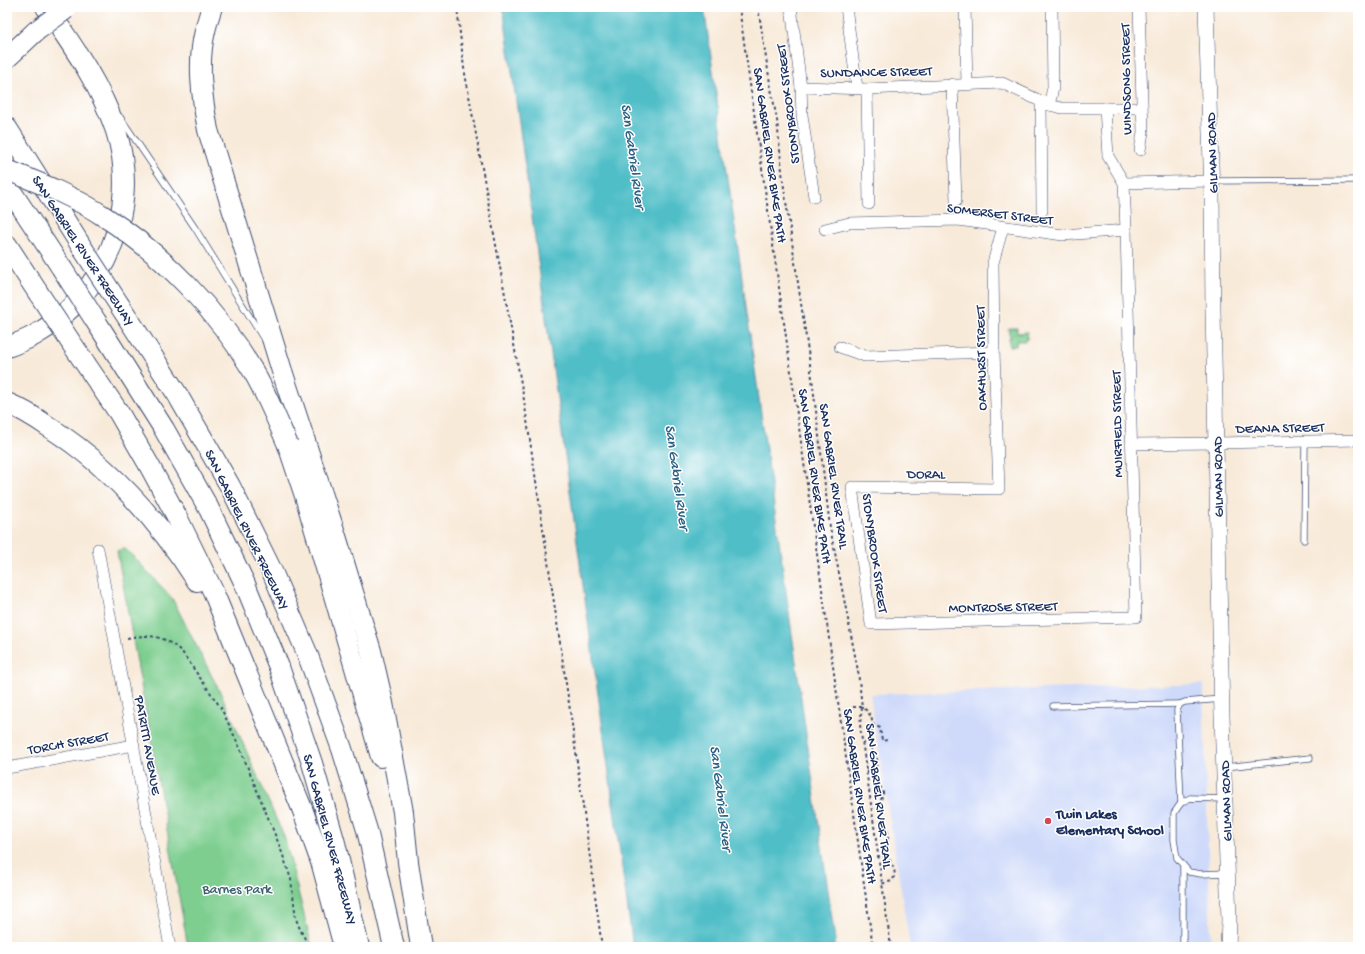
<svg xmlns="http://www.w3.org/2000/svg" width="1365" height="954" font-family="'Gochi Hand',sans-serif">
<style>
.built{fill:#cfdafa}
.grass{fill:url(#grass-dots);stroke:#4c7e76}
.park{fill:#7dce8f;stroke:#4c7e76}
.water{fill:#50bec7;stroke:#367692}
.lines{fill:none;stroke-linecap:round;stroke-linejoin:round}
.lane-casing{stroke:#3c4b70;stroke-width:7}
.street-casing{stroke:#3c4b70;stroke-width:12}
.secondary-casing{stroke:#3c4b70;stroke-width:16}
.highway-casing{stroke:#3c4b70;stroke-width:22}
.path{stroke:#3c4b70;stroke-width:2;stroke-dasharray:3 3;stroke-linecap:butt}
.lane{stroke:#fff;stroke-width:5.5}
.street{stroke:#fff;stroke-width:11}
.secondary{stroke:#fff;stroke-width:15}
.highway{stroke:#fff;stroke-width:20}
.highway-bridge-casing{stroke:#3c4b70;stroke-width:22;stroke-linecap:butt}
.highway-bridge{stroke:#fff;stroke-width:20}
.poi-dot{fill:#d1495b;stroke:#fff;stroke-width:1.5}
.labels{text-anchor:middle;stroke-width:3;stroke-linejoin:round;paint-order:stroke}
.street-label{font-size:14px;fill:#1b2f5e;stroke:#fff}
.poi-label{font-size:14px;font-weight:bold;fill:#1b2f5e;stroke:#fff;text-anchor:start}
.park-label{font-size:14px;fill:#385f6d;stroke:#fff}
.water-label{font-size:15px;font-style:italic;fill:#2e6183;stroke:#fff}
</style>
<defs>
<pattern id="grass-dots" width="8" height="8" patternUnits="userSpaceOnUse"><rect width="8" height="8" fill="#7dce8f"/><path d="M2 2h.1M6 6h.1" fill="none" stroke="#6bb17e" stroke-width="1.8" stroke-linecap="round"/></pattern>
</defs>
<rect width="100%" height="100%" fill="#fff"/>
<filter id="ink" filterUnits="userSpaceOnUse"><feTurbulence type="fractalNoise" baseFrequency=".025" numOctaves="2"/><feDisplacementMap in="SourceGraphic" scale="8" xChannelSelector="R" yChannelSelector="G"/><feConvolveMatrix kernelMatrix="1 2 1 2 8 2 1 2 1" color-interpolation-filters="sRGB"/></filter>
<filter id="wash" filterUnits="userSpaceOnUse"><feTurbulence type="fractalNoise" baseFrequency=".012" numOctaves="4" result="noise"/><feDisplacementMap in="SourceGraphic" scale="16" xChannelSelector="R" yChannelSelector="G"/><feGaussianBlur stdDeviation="0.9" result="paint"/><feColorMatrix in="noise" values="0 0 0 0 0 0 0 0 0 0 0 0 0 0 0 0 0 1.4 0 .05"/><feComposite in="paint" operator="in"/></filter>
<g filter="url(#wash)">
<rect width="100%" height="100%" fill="#f8ead9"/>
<path class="built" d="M1203,684l8,263h-301l-40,-253z"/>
<path class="grass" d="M1008,328h9v5l10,-1 1,7h-2v2h-9l-1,5h-7v-8h2l-1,-3h-1z"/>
<path class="park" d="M124,548l8,7 40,43 51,100 62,141 27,108h-124l-71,-396z"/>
<path class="water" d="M503,7h201l132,940h-203z"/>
</g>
<g filter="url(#ink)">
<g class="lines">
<g class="lane-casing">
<g id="lane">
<path d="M120,117l75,111 68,110"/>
<path d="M1212,181l146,-1"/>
<path d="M1304,540l1,-99"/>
<path d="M1053,706l127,-2"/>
<path d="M1225,767l85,-9"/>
<path d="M1225,799l-35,-1 -9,5 -7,10v27l3,18 12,14 12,2 26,-1"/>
<path d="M1181,803l-4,-93 3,-6 5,-2 37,-3"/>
<path d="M1183,947v-81"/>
</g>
</g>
<g class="street-casing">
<g id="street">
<path d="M791,7l10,80 1,28 12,82"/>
<path d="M846,7l11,81"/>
<path d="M965,7l2,77"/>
<path d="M1139,7l4,125 -3,18"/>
<path d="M952,84l4,117"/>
<path d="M801,87l66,2 135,-6 47,22 13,3h79"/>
<path d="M867,89l2,115"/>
<path d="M1041,101l1,110"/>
<path d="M1049,105l4,-17 -1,-81"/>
<path d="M1124,183l88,-2"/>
<path d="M1003,227l-10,36 1,89 5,137 -147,-2 19,137 265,-7 -10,-387"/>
<path d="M825,229l24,-6 109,-3 105,15 63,-5 -2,-47 -16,-27 -3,-48"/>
<path d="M840,347l25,9 129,-4"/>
<path d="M1132,444l85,-1 141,-3"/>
<path d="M98,549l72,398"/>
<path d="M7,768l127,-23"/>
</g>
</g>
<g class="secondary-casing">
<path id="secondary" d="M1206,7l6,188 1,116 9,405 7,204 -1,27"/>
</g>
<g class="highway-casing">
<g id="highway">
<path d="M212,7c-3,8 -5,16 -7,24 -8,32 -3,67 3,99l74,241 53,162 36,118 12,52 20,109 5,50 13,85"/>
<path d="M7,58l29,-27"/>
<path d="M7,128l76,121"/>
<path d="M7,185l54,82"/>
<path d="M7,245l30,46"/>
<path d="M120,306l57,88 53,92 41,83 36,84 35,96 25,81 27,117"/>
<path d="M97,323l67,106 45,80 36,75 34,83 33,96 23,80 24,104"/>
<path d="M72,344l47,69 30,52 27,50 37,76 90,220 19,54 22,82"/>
<path d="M7,347c9,-3 19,-7 28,-12 70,-40 106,-126 81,-204 -15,-45 -43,-85 -70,-124"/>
<path d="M7,403c15,6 29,15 42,24 61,39 109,93 148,154"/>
<path d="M288,445l17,51 76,261"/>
</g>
</g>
<g class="path">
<path d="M457,7l7,61 60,332 47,317 31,230"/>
<path d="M739,7l134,940"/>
<path d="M758,7l12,76 7,37 6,61 29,197 18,149 28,144 4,36 -2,17 1,9 30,214"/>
<path d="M127,638c24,-4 36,-3 55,14l39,56 18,38 41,101 11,32 5,40 4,10 9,18"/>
<path d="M853,707h9c8,5 12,13 10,23 -1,6 -3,9 -2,15 1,6 8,10 7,16 0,7 -5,11 -2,18 1,5 7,8 8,13 1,5 -3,7 -3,11 -1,5 -1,15 1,19 3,4 7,7 7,13 1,5 -3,9 -2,15 1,11 14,19 6,31l-11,3"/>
<path d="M872,724l8,4 2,13 5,-1"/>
<path d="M862,743h8"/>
<path d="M866,772l9,-3"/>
<path d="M877,856l11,1"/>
</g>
<use href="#lane" class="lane"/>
<use href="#street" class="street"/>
<use href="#secondary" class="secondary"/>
<use href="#highway" class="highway"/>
<g class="highway-bridge-casing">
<g id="highway-bridge">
<path d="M36,31l30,-22"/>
<path d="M7,170c33,13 68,27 98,47 59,38 112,94 148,154 14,24 24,49 35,74"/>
<path d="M83,249l37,57"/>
<path d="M61,267l36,56"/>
<path d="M37,291l35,53"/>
</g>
</g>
<use href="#highway-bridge" class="highway-bridge"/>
</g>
</g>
<circle class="poi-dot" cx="1048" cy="821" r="4"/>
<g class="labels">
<g class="street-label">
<text transform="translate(876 71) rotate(-1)" y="5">SUNDANCE STREET</text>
<text transform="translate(1125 79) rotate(-91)" y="5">WINDSONG STREET</text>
<text transform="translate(787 104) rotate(-97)" y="5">STONYBROOK STREET</text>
<text transform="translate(1211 153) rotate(-92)" y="5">GILMAN ROAD</text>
<text transform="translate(771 155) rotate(82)" y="5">SAN GABRIEL RIVER BIKE PATH</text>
<text transform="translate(1000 213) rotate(7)" y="5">SOMERSET STREET</text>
<text transform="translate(84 250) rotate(57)" y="5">SAN GABRIEL RIVER FREEWAY</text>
<text transform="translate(980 358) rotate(-91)" y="5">OAKHURST STREET</text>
<text transform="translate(1116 424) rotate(-91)" y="5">MUIRFIELD STREET</text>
<text transform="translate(1280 427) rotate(-1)" y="5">DEANA STREET</text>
<text transform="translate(926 473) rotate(1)" y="5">DORAL</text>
<text transform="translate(816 476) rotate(82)" y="5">SAN GABRIEL RIVER BIKE PATH</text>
<text transform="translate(835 476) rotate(82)" y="5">SAN GABRIEL RIVER TRAIL</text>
<text transform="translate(1217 477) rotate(-91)" y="5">GILMAN ROAD</text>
<text transform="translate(248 529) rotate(64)" y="5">SAN GABRIEL RIVER FREEWAY</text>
<text transform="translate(876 553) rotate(82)" y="5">STONYBROOK STREET</text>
<text transform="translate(1003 606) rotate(-1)" y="5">MONTROSE STREET</text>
<text transform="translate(68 742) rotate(-10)" y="5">TORCH STREET</text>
<text transform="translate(149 745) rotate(80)" y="5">PATRITTI AVENUE</text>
<text transform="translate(861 796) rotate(82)" y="5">SAN GABRIEL RIVER BIKE PATH</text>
<text transform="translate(880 796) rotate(83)" y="5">SAN GABRIEL RIVER TRAIL</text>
<text transform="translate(1225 801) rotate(-92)" y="5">GILMAN ROAD</text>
<text transform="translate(331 839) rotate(75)" y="5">SAN GABRIEL RIVER FREEWAY</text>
</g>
<g class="poi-label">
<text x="1056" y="818">Twin Lakes<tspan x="1056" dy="16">Elementary School</tspan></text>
</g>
<g class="park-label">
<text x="237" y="893">Barnes Park</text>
</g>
<g class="water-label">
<text transform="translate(634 156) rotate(82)" y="5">San Gabriel River</text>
<text transform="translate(678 477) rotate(82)" y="5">San Gabriel River</text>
<text transform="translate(722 798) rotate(83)" y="5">San Gabriel River</text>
</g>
</g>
<rect width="1365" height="954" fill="none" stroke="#fff" stroke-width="24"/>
</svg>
